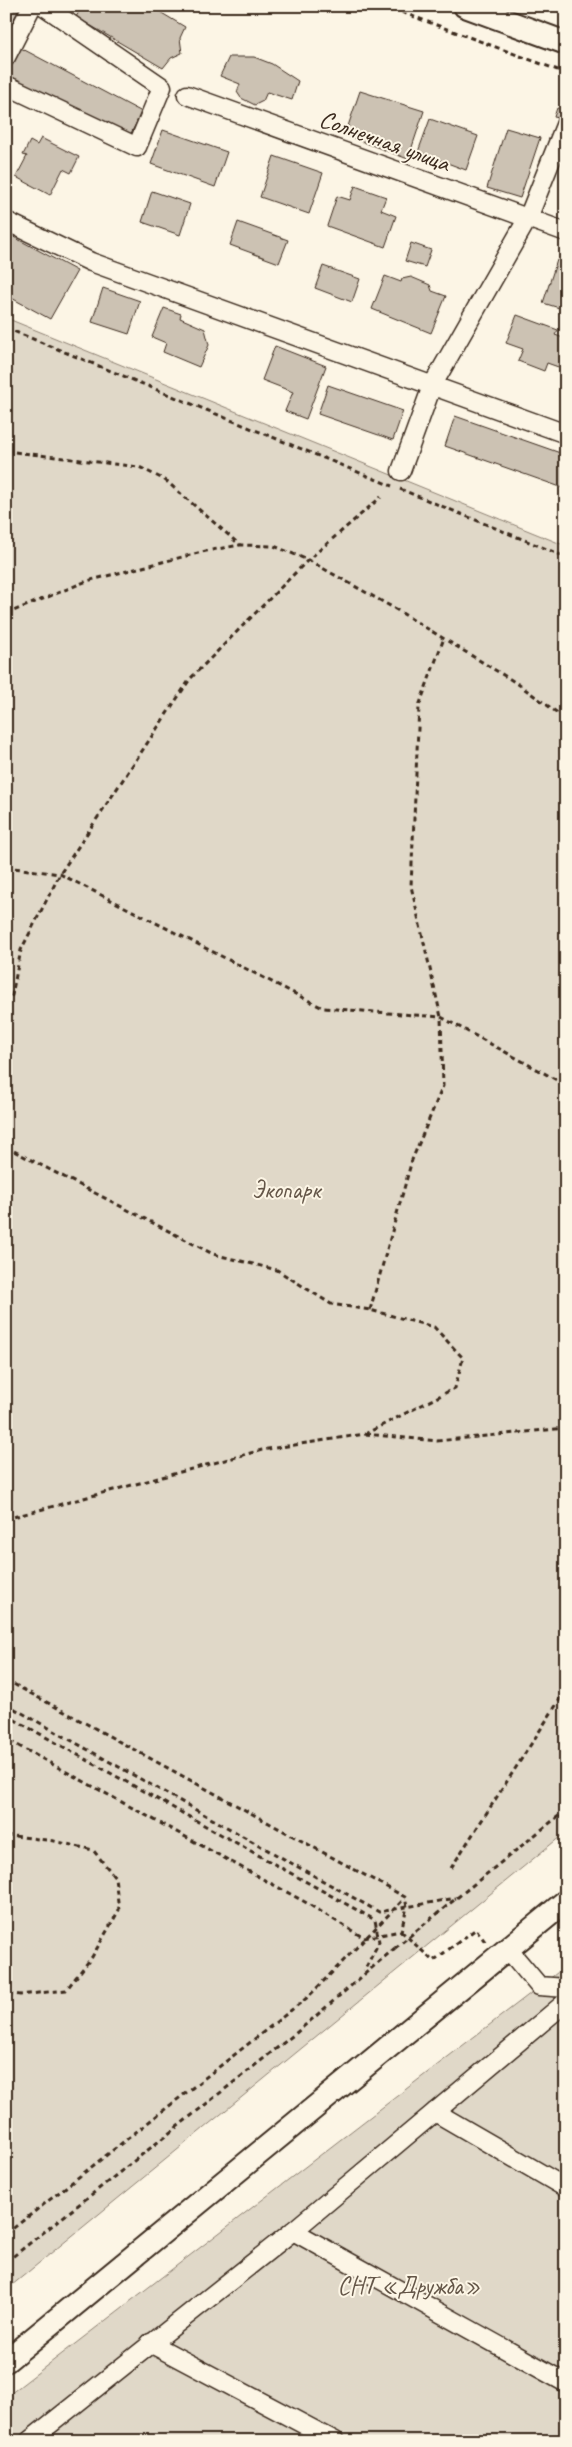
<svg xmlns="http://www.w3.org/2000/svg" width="572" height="2447" font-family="Caveat,sans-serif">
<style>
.green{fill:#e0d8c8;stroke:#8e8173}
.building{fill:#ccc2b3;stroke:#3b2a1e}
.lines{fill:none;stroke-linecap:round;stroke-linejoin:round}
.minor-casing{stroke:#3b2a1e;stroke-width:21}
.major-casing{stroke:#3b2a1e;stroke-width:26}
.path{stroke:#3b2a1e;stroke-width:3;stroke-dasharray:5 4;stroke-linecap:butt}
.minor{stroke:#fcf5e5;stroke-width:18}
.major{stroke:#fcf5e5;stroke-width:22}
.path-bridge{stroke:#3b2a1e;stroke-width:3;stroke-dasharray:5 4;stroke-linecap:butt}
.labels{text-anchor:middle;stroke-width:4;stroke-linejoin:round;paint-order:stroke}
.street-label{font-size:25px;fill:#3b2a1e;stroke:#fcf5e5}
.park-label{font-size:25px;fill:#645648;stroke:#fcf5e5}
</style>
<rect width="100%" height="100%" fill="#fcf5e5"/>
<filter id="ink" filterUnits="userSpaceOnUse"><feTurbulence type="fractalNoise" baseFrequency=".02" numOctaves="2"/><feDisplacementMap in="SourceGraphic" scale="10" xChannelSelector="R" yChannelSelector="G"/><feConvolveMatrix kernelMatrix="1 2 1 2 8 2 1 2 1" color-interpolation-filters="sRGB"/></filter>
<g filter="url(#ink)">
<g class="green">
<path d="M6,318l560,228v1286l-560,458z"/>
<path d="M566,1966v475h-560v-44z"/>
</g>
<g class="building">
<path d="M6,6h15l-15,27z"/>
<path d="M82,6h68l35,21 -5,11 2,15 -11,5 -8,10 -87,-51z"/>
<path d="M17,46l125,66 -14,27 -122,-64v-8z"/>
<path d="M229,57h25l18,7 26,17 -6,19 -25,-8 -4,9 -8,4 -14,-7 -4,-6 3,-8 -20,-8z"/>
<path d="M360,91l64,20 -16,48 -63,-24z"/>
<path d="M557,108l8,2 -2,9 -9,-2z"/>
<path d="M430,119l48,17 -12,34 -48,-18z"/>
<path d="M506,128l34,10 -20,60 -33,-10z"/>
<path d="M163,130l64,22 -12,35 -64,-23z"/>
<path d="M41,138l38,19 -8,16 -8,-4 -13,26 -34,-18 11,-21 -4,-1 7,-14 7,4z"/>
<path d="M274,156l49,17 -14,41 -49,-17z"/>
<path d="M355,186l31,11 -5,13 15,6 -11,31 -58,-21 10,-30 13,4z"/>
<path d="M152,191l38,13 -10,31 -38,-13z"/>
<path d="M238,222l50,18 -9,23 -49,-18z"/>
<path d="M10,235l67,36 -27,48 -44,-24v-52z"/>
<path d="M411,243l20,7 -6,17 -20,-6z"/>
<path d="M557,260l9,3v47l-23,-7z"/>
<path d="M323,266l37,13 -8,23 -37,-14z"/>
<path d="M385,276l16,6 1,-3 9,-2 19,8 2,6 14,5 -15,37 -59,-24z"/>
<path d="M103,288l37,13 -11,33 -37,-12z"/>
<path d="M164,308l17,6 -1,4 25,11 4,16 -10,22 -36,-15 3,-9 -14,-6z"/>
<path d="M517,315l41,15 -3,5 11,4v24l-2,6 -17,-6 -3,8 -26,-10 5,-12 -17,-6z"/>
<path d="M275,346l51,20 -20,53 -21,-8 8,-19 -31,-12z"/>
<path d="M328,385l75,26 -10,29 -75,-26z"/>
<path d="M455,416l111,39v34l-121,-43z"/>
</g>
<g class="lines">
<g class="minor-casing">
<g id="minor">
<path d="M6,57l26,-51"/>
<path d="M6,85l131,62 25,-60 -118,-81"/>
<path d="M187,95l379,137"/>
<path d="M6,221l85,41 475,172"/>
<path d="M401,471l31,-85 96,-168 38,-95"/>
<path d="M507,1948l32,38 27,2"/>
<path d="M435,2112l131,76"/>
<path d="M293,2231l273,152"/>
<path d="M150,2343l185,98"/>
<path d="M29,2441l264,-210 273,-229"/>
</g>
</g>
<g class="major-casing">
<g id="major">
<path d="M465,6l101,37"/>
<path d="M6,2361l560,-460"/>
</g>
</g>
<g class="path">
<path d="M385,6l181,67"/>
<path d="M6,328l386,158"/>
<path d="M6,451l133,16 26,13 75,65"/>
<path d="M400,489l166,68"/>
<path d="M6,614l81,-33 119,-30 34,-6 34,1 34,14 84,47 126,77 48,35"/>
<path d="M6,867l54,7 263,134 118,9 125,68"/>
<path d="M6,1004l6,-9 9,-45 39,-76 130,-195 118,-119 73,-63"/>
<path d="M6,1147l207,107 64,16 54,34 39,6 64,17 29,31 -8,30 -90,46 -103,16 -256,69"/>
<path d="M370,1310l42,-150 31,-74 -2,-69 -30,-131 8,-180 25,-68"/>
<path d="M365,1434l72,7 129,-13"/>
<path d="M6,1680l399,217 2,10 -6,24 -37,7 -59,-36 -299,-163"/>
<path d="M6,1704l373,208 77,-14"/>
<path d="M6,1715l369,205 4,22 -15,29"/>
<path d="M6,1835l48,6 39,9 22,27 4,33 -27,47 -26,33 -46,5 -14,-2"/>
<path d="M451,1868l115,-178"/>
<path d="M422,1926l144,-116"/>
<path d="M401,1931l32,30 43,-32 10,14"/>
<path d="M6,2234l302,-237 97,-99"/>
<path d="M6,2262l290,-229 99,-85"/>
</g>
<use href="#minor" class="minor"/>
<use href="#major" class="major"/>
<path class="path-bridge" d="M395,1948l27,-22"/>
</g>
</g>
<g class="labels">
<g class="street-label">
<text transform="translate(385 140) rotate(20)" y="9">Солнечная улица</text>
</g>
<g class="park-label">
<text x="286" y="1198">Экопарк</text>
<text x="409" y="2294">СНТ «Дружба»</text>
</g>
</g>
<rect width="572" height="2447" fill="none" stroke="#fcf5e5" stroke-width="25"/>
<rect x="12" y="12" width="547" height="2422" fill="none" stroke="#3b2a1e" stroke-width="2" filter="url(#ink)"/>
</svg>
